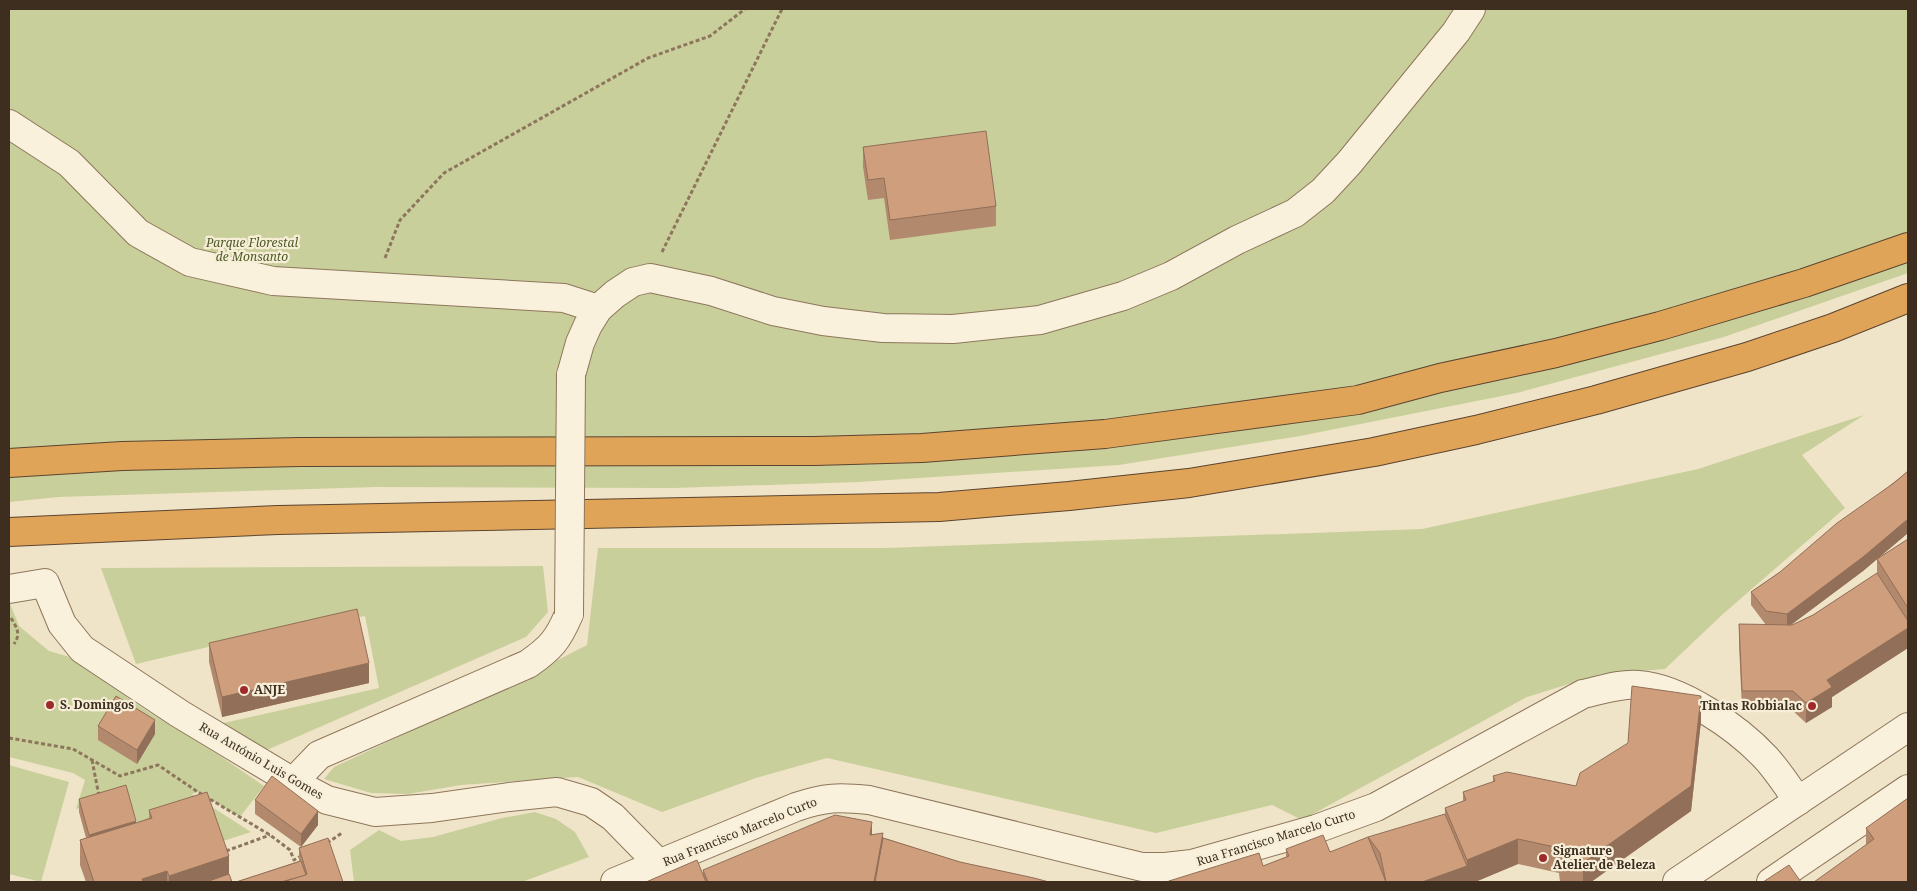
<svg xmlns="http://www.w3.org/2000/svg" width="1917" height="891" font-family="'Noto Serif',serif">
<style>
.green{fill:#c9cf9b}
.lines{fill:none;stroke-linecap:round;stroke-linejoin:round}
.minor-casing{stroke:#8d765c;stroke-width:30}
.highway-casing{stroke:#5b4430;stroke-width:30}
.path{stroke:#8d765c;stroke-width:3;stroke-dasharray:4 2.5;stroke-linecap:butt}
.minor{stroke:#faf1dc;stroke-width:28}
.highway{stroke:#e0a458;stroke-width:28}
.minor-bridge-casing{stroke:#8d765c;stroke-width:30;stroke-linecap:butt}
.minor-bridge{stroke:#faf1dc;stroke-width:28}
.wall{fill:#b2896c}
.shaded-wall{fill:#916f58}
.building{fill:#cf9f7d;stroke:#916f58}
.poi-dot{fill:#9e2a2b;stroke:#f7eed8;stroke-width:2}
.labels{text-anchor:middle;stroke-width:4.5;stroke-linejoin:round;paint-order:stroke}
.park-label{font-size:12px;font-style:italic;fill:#4d5a26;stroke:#f7eed8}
.poi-label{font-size:12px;font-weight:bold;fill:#3d2e20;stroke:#f7eed8;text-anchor:start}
.street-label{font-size:12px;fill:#3d2e20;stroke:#f7eed8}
</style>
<rect width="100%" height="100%" fill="#f0e4c8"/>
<g class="green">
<path d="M9,9h1899v264l-184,64 -207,56 -217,43 -181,29 -260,17 -185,6 -298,-1 -317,10 -50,5z"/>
<path d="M1864,415l-62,40 43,53 -122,106 -58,55 -64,5 -74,23 -225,123 -30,-15 -116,28 -329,-75 -71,20 -94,34 -84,-35 -117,8 -53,9 -37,-1 -47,-14 10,-12 167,-78 86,-44 11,-97h287l537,-19 276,-60z"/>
<path d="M543,566l5,46 -22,25 -259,113 -48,-26 160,-36 -14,-72 -127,24 -102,24 -35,-96z"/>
<path d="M9,601l10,25 30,25 31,9 53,42 87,54 44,30 -24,31 -42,-25 -6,2 59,38 -31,10 -80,-10 -12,-37 -52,14 9,-29 -12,-7 -64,-16z"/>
<path d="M9,765l60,17 -28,100 -32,-8z"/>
<path d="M535,812l21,7 19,13 14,25 -67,25h-168l-4,-32 29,-20 22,11 32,-4 69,-19z"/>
</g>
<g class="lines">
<g class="minor-casing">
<g id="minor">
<path d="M9,124l60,39 69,70 52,29 83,19 291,17 34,11"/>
<path d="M571,375l9,-32 8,-18 10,-16 17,-15 18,-12 17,-4 61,13 62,20 50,10 60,7 70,1 87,-9 83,-24 48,-20 66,-36 58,-27 28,-22 26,-28 107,-131 15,-23"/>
<path d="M9,589l36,-6 17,41 20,25 98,65 113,68 34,18 48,12 57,-4 77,-11 48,-5 34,10 22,15 46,47"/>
<path d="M293,782l26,-27 209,-91c23,-16 30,-24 41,-50"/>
<path d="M615,882l181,-75c29,-10 43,-10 73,-7l273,67h23l27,-3 124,-35 60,-22 207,-113c18,-4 38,-11 56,-9 42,3 99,43 127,73 12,13 22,29 32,43"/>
<path d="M1677,882l231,-155"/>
<path d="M1771,882l137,-93"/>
</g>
</g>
<g class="highway-casing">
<g id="highway">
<path d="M9,463l113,-7 178,-4 515,-1 107,-3 183,-14 253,-34 82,-22 116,-25 104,-27 144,-43 104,-36"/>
<path d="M9,532l269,-12 661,-13 130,-11 120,-13 185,-31 102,-22 120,-30 151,-43 86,-29 75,-30"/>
</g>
</g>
<g class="path">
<path d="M662,252l120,-243"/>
<path d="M385,258l15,-38 44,-47 204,-115 62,-22 35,-27"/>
<path d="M11,618c6,10 10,16 3,26"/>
<path d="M9,738l64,11 47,27 38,-11 40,27 72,43 20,15 4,10 7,-4"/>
<path d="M92,760l7,36"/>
<path d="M327,843l15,-10"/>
<path d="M226,851l44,-16"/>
</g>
<use href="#minor" class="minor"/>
<use href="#highway" class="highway"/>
<g class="minor-bridge-casing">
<path id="minor-bridge" d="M569,614l2,-239"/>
</g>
<use href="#minor-bridge" class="minor-bridge"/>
</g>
<g class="wall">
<path d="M863,147l133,59v20l-106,14 -6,-42 -16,2 -5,-33z"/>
<path d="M1908,471v62l-45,38 -73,54h2l21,-10 64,-42v-14l31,-20v109l-76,49v10l-26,16 -13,-12 -51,-1 -3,-66v-20l27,1 -15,-20v-13l29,-20z"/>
<path d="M209,643l160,40 -147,34 -13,-55z"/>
<path d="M1701,721l-10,90 -100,71h-31l-1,-9 -41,-9 -43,18h-306v-1l94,-15 23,-9v-8l44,3 115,-38v-6l18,-7v-9l30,-10v-6l83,10z"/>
<path d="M98,726l57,8 -18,30 -39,-24z"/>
<path d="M79,799l57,24 13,-5v-8l80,64 3,8h-146l-6,-17v-25l6,-2 -7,-26z"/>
<path d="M255,800l63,25 -17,22 42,35h-107l63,-21v-13l2,-1 -46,-33z"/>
<path d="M1866,828l42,54 -42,-37z"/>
<path d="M872,834l88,28 89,20h-403l57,-7v-5z"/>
</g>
<g class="shaded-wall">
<path d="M1908,519v14l-45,38 -76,57v-14z"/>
<path d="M1908,628v20l-76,49v10l-26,16v-20l21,-23z"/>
<path d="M369,663v20l-147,34v-20z"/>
<path d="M1701,696v25l-10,90 -100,71h-8v-19z"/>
<path d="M155,720v14l-18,30v-14z"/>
<path d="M318,811v14l-17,22v-13z"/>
<path d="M136,821v14l-47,7v-7z"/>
<path d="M872,822v26l-2,-13z"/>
<path d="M883,833v25l-4,24h-5z"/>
<path d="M1518,839v25l-43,18h-53l45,-16v-6z"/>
<path d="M229,856v25l-23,1h-37v-6z"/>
<path d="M167,871v11h-25v-3z"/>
</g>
<g class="building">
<path d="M986,131l10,75 -106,14 -6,-42 -16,2 -5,-33z"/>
<path d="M1908,471v48l-45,38 -76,57 -21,-3 -15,-19 29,-20 57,-49 57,-40z"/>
<path d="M1908,539v69l-31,-49z"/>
<path d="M1877,573l31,48v7l-81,52 5,7 -26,16 -13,-12h-51l-3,-67 53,1 21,-10z"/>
<path d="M357,609l12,54 -147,34 -13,-54z"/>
<path d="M1632,686l69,10 -10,90 -108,77 -23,-6 -1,-9 -41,-9 -51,21 -22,-52 21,-8 -3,-8 32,-11 -2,-5 14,-4 69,14 4,-13 48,-30z"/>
<path d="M116,696l39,24 -18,30 -39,-24z"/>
<path d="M272,776l46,35 -17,23 -46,-34z"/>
<path d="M126,785l10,36 -47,14 -10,-36z"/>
<path d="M207,792l22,64 -60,20 -2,-5 -25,8 1,3h-49l-14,-42 72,-22 -3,-8z"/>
<path d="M1908,798v83l-1,1h-93l60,-43 -8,-11z"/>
<path d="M1445,814l22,52 -45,16h-36l-6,-29 -12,-16 18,45h-216l-1,-1 90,-28 4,13 26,-10 -3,-7 37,-14 7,17 38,-15z"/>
<path d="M835,815l37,7 -2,13 13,-2 -9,49h-166l-5,-12z"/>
<path d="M328,838l15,44h-60l24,-8 -8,-26z"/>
<path d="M883,838l77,24 74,16 15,4h-174z"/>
<path d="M697,860l9,22h-60z"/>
<path d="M301,861l5,14 -25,7h-45z"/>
<path d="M1789,865l12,17h-38z"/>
<path d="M229,874l3,8h-26z"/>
</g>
<g class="poi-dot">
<circle cx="244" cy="690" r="5"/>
<circle cx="50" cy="705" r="5"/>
<circle cx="1812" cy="706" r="5"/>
<circle cx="1543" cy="858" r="5"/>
</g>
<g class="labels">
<g class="park-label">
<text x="252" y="247">Parque Florestal<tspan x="252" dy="14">de Monsanto</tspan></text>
</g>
<g class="poi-label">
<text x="254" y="694">ANJE</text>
<text x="60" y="709">S. Domingos</text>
<text x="1802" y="710" text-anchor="end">Tintas Robbialac</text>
<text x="1553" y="855">Signature<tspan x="1553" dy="14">Atelier de Beleza</tspan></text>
</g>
<g class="street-label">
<text transform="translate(261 761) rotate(30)" y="4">Rua António Luis Gomes</text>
<text transform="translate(740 832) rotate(-22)" y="4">Rua Francisco Marcelo Curto</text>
<text transform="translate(1276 838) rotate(-17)" y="4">Rua Francisco Marcelo Curto</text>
</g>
</g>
<rect width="1917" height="891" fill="none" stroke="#3d2e20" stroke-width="20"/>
</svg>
